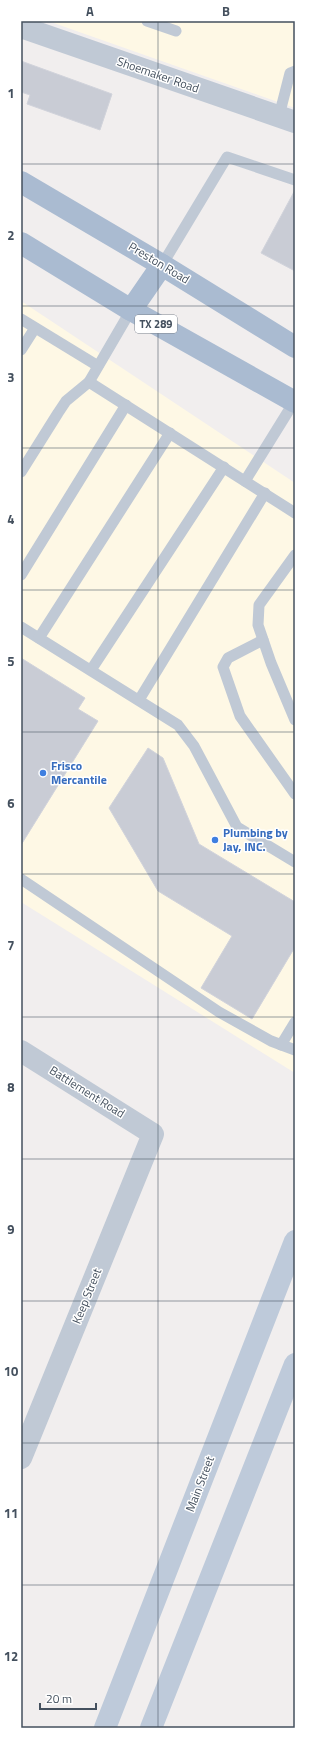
<svg xmlns="http://www.w3.org/2000/svg" width="316" height="1749" font-family="'Titillium Web',sans-serif">
<style>
.commercial{fill:#fef8e5}
.building{fill:#c9ccd5;stroke:#d1d3db}
.lines{fill:none;stroke-linecap:round;stroke-linejoin:round}
.service{stroke:#c0c9d5;stroke-width:11}
.minor{stroke:#c0c9d5;stroke-width:22}
.secondary{stroke:#becada;stroke-width:22}
.primary{stroke:#aabbd1;stroke-width:22}
.grid{fill:none;stroke:#44505e;stroke-width:1;stroke-opacity:0.55}
.shop-dot{fill:#3f7fe0;stroke:#fff;stroke-width:1.5}
.labels{text-anchor:middle;stroke-width:3;stroke-linejoin:round;paint-order:stroke}
.shield{fill:#fff;stroke:#7c848e;stroke-width:1}
.shield-label{font-size:11px;font-weight:bold;fill:#44505e}
.street-label{font-size:12px;fill:#44505e;stroke:#fff}
.shop-label{font-size:12px;font-weight:bold;fill:#366cbe;stroke:#fff;text-anchor:start}
.neatline{fill:none;stroke:#44505e;stroke-width:1.5}
.grid-label{font-size:13px;text-anchor:middle;font-weight:bold;fill:#44505e}
</style>
<rect width="100%" height="100%" fill="#f1eeee"/>
<g class="commercial">
<path d="M48,21h247v87z"/>
<path d="M21,301l274,182v590l-274,-171z"/>
</g>
<g class="building">
<path d="M21,61l91,33 -12,36 -73,-26 3,-9 -9,-3z"/>
<path d="M295,190v81l-34,-18z"/>
<path d="M21,658l64,40 -7,11 20,12 -77,124z"/>
<path d="M148,748l15,10 36,86 96,58v45l-43,72 -51,-31 31,-52 -74,-45 -49,-83z"/>
</g>
<g class="lines">
<g class="service">
<path d="M147,21l29,10"/>
<path d="M279,116l11,-43 5,-2"/>
<path d="M162,265l65,-108 68,23"/>
<path d="M21,319l77,47"/>
<path d="M21,350l14,-22"/>
<path d="M89,382l206,131"/>
<path d="M21,472l37,-59 8,-12 23,-19 42,-72"/>
<path d="M245,481l49,-79"/>
<path d="M295,555l-36,50 -1,20 13,38 24,57"/>
<path d="M21,575l105,-170"/>
<path d="M21,627l157,98 16,21 43,81 58,35"/>
<path d="M39,638l131,-205"/>
<path d="M263,640l-35,18 -5,9 17,49 55,78"/>
<path d="M91,670l133,-203"/>
<path d="M139,700l126,-207"/>
<path d="M21,879l198,133 52,29 24,9"/>
<path d="M281,1045l14,-23"/>
</g>
<g class="minor">
<path d="M21,27l274,95"/>
<path d="M21,1051l132,83 -132,324"/>
</g>
<g class="secondary">
<path d="M105,1728l190,-487"/>
<path d="M151,1728l144,-364"/>
</g>
<g class="primary">
<path d="M21,182l141,83 133,82"/>
<path d="M21,243l110,67 164,92"/>
<path d="M131,310l31,-45"/>
</g>
</g>
<path class="grid" d="M158,21v1707M21,164h274M21,306h274M21,448h274M21,590h274M21,732h274M21,874h274M21,1017h274M21,1159h274M21,1301h274M21,1443h274M21,1585h274"/>
<g class="shop-dot">
<circle cx="43" cy="773" r="4"/>
<circle cx="215" cy="840" r="4"/>
</g>
<g class="labels">
<rect class="shield" x="135" y="315" width="42" height="18" rx="3"/>
<g class="shield-label">
<text x="156" y="328">TX 289</text>
</g>
<g class="street-label">
<text transform="translate(158 75) rotate(19)" y="4">Shoemaker Road</text>
<text transform="translate(159 263) rotate(31)" y="4">Preston Road</text>
<text transform="translate(87 1092) rotate(32)" y="4">Battlement Road</text>
<text transform="translate(87 1296) rotate(-68)" y="4">Keep Street</text>
<text transform="translate(200 1484) rotate(-69)" y="4">Main Street</text>
</g>
<g class="shop-label">
<text x="51" y="770">Frisco<tspan x="51" dy="14">Mercantile</tspan></text>
<text x="223" y="837">Plumbing by<tspan x="223" dy="14">Jay, INC.</tspan></text>
</g>
</g>
<rect width="316" height="1749" fill="none" stroke="#ffffff" stroke-width="44"/>
<path d="M40 1703v6h56v-6" fill="none" stroke="#44505e" stroke-width="2"/>
<text x="46" y="1703" font-size="12" fill="#44505e" stroke="#ffffff" stroke-width="3" paint-order="stroke">20 m</text>
<rect x="22" y="22" width="272" height="1705" class="neatline"/>
<g class="grid-label">
<text x="90" y="16">A</text>
<text x="226" y="16">B</text>
<text x="11" y="98">1</text>
<text x="11" y="240">2</text>
<text x="11" y="382">3</text>
<text x="11" y="524">4</text>
<text x="11" y="666">5</text>
<text x="11" y="808">6</text>
<text x="11" y="950">7</text>
<text x="11" y="1092">8</text>
<text x="11" y="1234">9</text>
<text x="11" y="1376">10</text>
<text x="11" y="1518">11</text>
<text x="11" y="1661">12</text>
</g>
</svg>
